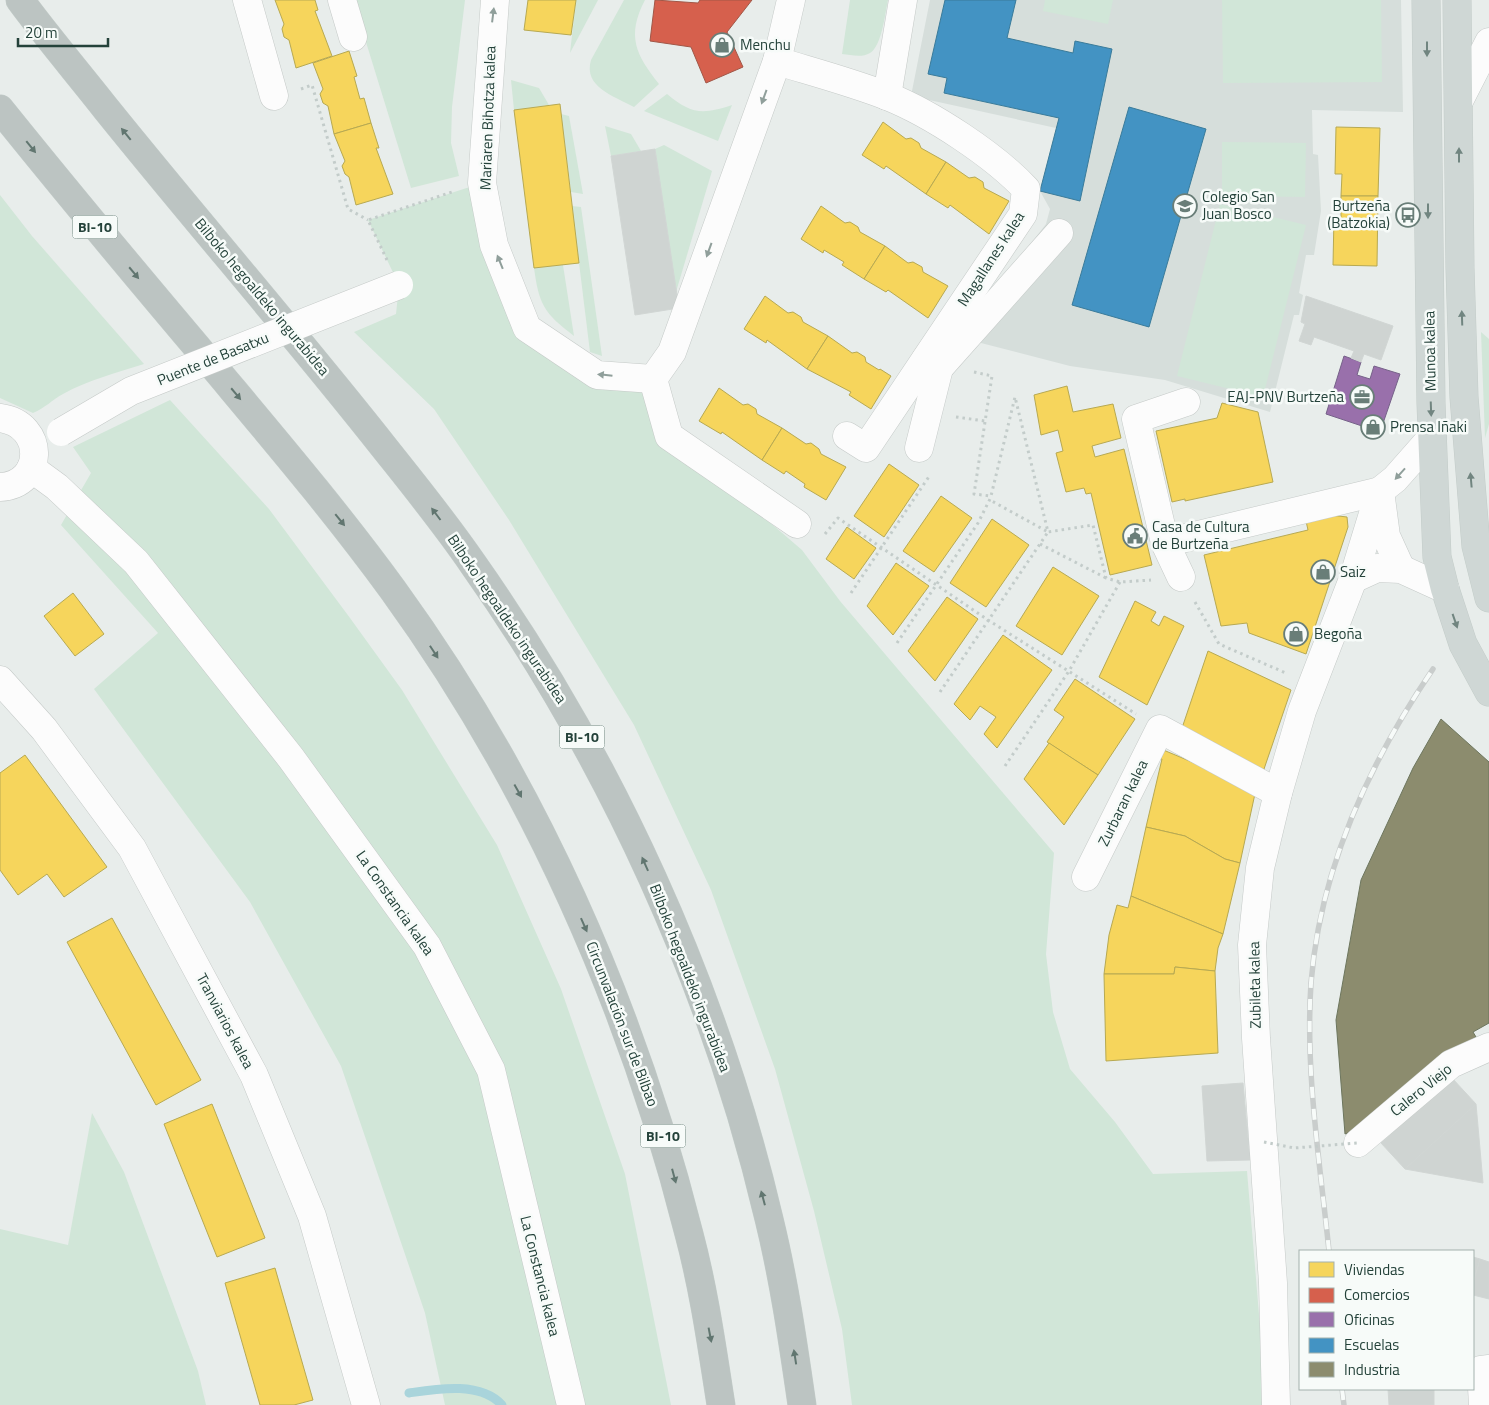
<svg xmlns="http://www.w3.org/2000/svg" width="1489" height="1405" font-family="'Titillium Web',sans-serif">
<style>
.built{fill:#d6dedb}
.green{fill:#d1e6d8}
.homes{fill:#f6d55c;stroke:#b7a952}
.shops{fill:#d6604d;stroke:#a15747}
.offices{fill:#9970ab;stroke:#766289}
.schools{fill:#4393c3;stroke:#3a7b9a}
.industry{fill:#8c8c6e;stroke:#6d765e}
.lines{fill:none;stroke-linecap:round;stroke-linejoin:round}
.stream{stroke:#a9d4db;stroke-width:9}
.building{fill:#cfd4d2;stroke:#d1d6d4}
.minor-casing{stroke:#c5cac8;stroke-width:29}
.major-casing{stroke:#c3ccc9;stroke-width:29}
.highway-casing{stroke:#c3ccc9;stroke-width:29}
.path{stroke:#c3ccca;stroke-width:3;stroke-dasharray:2.5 4;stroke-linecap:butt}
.minor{stroke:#fcfcfc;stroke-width:28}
.major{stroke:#cfd7d5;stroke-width:28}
.highway{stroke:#bcc4c2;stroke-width:28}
.rail-casing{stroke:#c9cdcc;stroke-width:5.5}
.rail{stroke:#f7fbf9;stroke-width:4;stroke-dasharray:11;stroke-linecap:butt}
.minor-bridge-casing{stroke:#c5cac8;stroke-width:29;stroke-linecap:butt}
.path-bridge{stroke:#c3ccca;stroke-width:3;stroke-dasharray:2.5 4;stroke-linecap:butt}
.minor-bridge{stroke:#fcfcfc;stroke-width:28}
.oneway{fill:#909f9b}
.oneway2{fill:#718580}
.oneway3{fill:#617670}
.labels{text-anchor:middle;stroke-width:5;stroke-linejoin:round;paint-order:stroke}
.shield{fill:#f7fbf9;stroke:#637a73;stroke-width:1}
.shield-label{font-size:14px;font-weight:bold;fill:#24423a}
.poi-label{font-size:15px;fill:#24423a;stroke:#f7fbf9;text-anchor:start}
.street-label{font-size:15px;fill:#24423a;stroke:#f7fbf9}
</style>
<rect width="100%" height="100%" fill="#e8edeb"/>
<path class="built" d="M930,0h471l2,112 -91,-2 1,44 5,1 3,56 -7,44h-8l-7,38 4,2 -4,20h-5l-24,97 -105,-32 -95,-14 -89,-23 -17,-13 82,-106 4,-15 -10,-18 16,-63 -145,-32z"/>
<g class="green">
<path d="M353,0h112l-13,107 -1,36 8,33 -48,12z"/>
<path d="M576,0h22l-28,53z"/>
<path d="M624,0h21c-19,36 -9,55 14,84l-25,23c-20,-11 -51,-20 -43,-47z"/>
<path d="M850,0h38c-3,13 -6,46 -18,53 -8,5 -19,2 -28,1z"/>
<path d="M1045,0h68l-5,24 -65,-13z"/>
<path d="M1222,0h159l1,82 -159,1z"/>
<path d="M511,80l28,8 10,17 -35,5z"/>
<path d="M667,94c24,20 35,21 65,11l-14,36 -74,-30z"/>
<path d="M561,114l8,2 14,78 -12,-2z"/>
<path d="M605,126l26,8 10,17 -30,5z"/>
<path d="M1222,142l84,1 -1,54 -83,-1z"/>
<path d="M664,145l48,26 -36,121 -21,-143z"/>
<path d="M482,183l45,145 70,47 56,4 16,57 133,114 38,51 214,252 -8,101 7,58 17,57 45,53 38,52 94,-3 17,203 -2,31h-410l-10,-76 -28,-118 -39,-142 -64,-179 -77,-165 -125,-205 -75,-111 -80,-77 42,-18 3,-29 -31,-65z"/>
<path d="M0,195l32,41 112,128c-28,9 -56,16 -81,30 -11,6 -18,14 -30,19l-33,-15z"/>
<path d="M1220,204l86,21 -43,172 -86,-21z"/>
<path d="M572,206l9,1 21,149 -12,-4z"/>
<path d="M563,265l11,71c-30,-23 -35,-31 -40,-68z"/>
<path d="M1481,332l8,7v85l-4,14z"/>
<path d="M170,400l99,109 81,109 52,72 95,155 64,144 64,185 46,231h-226l-20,-92 -84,-247 -91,-164 -156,-213 64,-56 -97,-108 30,-52 -18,-26z"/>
<path d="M92,1113l32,59 74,199 8,34h-206v-176l68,16z"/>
</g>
<g class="homes">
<path d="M275,0h40l3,10 -3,1 17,45 -36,12 -7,-28 -5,-3 -2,-8 2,-5z"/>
<path d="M528,0h48l-5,35 -47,-5z"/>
<path d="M349,51l8,25 -3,1 6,22 4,-1 7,25 -37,11 -6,-28 -5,-3 -3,-9 3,-5 -10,-26z"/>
<path d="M560,104l19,159 -45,5 -20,-158z"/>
<path d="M883,122l23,17 5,-1 8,5 2,5 25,14 -20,32 -40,-28 -2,3 -22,-14z"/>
<path d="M371,123l8,25h-3l17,46 -37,11 -7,-28 -4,-3 -3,-8 3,-5 -11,-27z"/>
<path d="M1336,127l44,1 -2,68h-37l1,-22h-7z"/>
<path d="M946,162l23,16 6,-1 8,5 1,6 25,13 -20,33 -39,-29 -2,3 -22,-14z"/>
<path d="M1341,196h37l-1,70 -44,-1 1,-48h7z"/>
<path d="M821,206l24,17 5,-1 8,5 2,5 25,14 -21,33 -22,-14 2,-3 -20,-12 -1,3 -22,-14z"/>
<path d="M885,246l23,17 5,-1 9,5 1,5 25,14 -20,32 -40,-28 -2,2 -22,-13z"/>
<path d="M765,296l23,17 5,-1 8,5 2,5 25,14 -21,33 -40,-29 -1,3 -22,-14z"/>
<path d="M828,336l24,17 5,-1 8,5 1,5 13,8 1,-1 11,7 -20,33 -22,-14 2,-3 -44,-23z"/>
<path d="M1067,386l6,26 40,-8 8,34 -29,8 3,11 29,-8 28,116 -42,10 -19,-82 -5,1 -2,-6 -18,4 -10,-39 7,-2 -5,-21 -17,5 -7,-40z"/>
<path d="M719,388l24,17 5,-1 8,5 1,5 25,14 -20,32 -40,-28 -1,2 -22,-13z"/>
<path d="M1222,403l36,9 15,70 -88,19v-2l-13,3 -16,-71 61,-13z"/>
<path d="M782,428l24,16 5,-1 8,6 2,5 25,13 -20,33 -22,-13 1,-3 -19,-13 -2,3 -22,-14z"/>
<path d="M889,464l30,21 -35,52 -30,-21z"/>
<path d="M941,496l31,22 -38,54 -31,-21z"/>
<path d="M1330,515l17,2 1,10 -42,127 -57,-21 -2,-10 -26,3 -17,-71 104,-25 -2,-9z"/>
<path d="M992,519l37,26 -43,62 -36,-24z"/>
<path d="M847,527l29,21 -22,31 -28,-20z"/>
<path d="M896,563l33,23 -36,49 -26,-29z"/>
<path d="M1053,567l46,29 -37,59 -46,-29z"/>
<path d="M73,593l31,41 -29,22 -31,-40z"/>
<path d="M947,597l31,22 -43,62 -27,-30z"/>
<path d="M1135,601l21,11 -5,9 8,5 5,-10 20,10 -37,79 -48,-28z"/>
<path d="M1003,635l49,35 -55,78 -13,-14 12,-17 -16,-11 -10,14 -16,-16z"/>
<path d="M1208,651l83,39 -28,82 -83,-38z"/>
<path d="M1075,679l60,40 -37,56 -51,-33 17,-25 -10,-7z"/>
<path d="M1049,743l49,32 -34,50 -40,-46z"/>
<path d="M1161,749l95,40 -16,74 -15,-4 -40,-23 -39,-9 16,-68h-3z"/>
<path d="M25,755l82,112 -43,30 -17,-23 -29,21 -18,-25v-97z"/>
<path d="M1146,827l39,9 40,23 15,4 -17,71 -92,-38z"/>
<path d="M1131,896l92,38 -5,14 -3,23 -40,-4 -1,7h-70l5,-39 8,-30 11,3z"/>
<path d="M112,918l89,162 -45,25 -89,-163z"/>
<path d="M1175,967l40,4 3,82 -112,8 -2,-87h70z"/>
<path d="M212,1104l53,134 -48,19 -53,-133z"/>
<path d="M275,1268l38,132 -19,5h-34l-35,-122z"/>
</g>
<path class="shops" d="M655,0l43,3 2,-3h52l-25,32 16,35 -37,16 -15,-36 -41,-6z"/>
<path class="offices" d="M1344,356l17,6 -4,13 13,4 4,-13 26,8 -20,58 -54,-18z"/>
<g class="schools">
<path d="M945,0h71l-9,38 66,15 2,-12 37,8 -32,152 -40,-10 19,-73 -115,-25 3,-15 -19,-4z"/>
<path d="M1129,107l77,22 -57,198 -77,-22z"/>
</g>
<path class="industry" d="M1441,719l48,43v261l-16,9 3,5 -52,33 -71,61 -8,3 -9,-114 25,-140 52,-112z"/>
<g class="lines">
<path class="stream" d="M409,1393c27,-4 71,-12 93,12"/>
</g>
<g class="building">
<path d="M655,149l24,159 -44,7 -24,-159z"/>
<path d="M1306,296l87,30 -12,34 -17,-6 -3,8 -10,-4 3,-7 -40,-14 -3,8 -12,-4 6,-17 -4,-2z"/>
<path d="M1452,1078l24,26 -71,65 -24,-26z"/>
<path d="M1243,1083l7,77 -43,1 -5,-75z"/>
<path d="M1476,1104l7,79 -78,-14z"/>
<path d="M1473,1257l7,2 -7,25z"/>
<path d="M1480,1259l9,3v37l-16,-4v-11z"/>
<path d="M1388,1389h46v16h-45z"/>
</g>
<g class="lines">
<g class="minor-casing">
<g id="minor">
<path d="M247,0l27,96"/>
<path d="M342,0l11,37"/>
<path d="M495,0l-13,183 12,62 33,83 70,47 56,4"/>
<path d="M777,61c36,11 74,21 110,35 45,18 107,59 139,93l-3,25 -157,234 -19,-12"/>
<path d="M887,96l16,-96"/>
<path d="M1459,101l30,-59"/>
<path d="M939,368l120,-135"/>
<path d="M653,379l19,-27 105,-291 14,-61"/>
<path d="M653,379l16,57 128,88"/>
<path d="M1186,402l-50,17 29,124 215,-52 6,45 15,33"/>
<path d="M0,418c46,6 45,67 0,69"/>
<path d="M919,448l20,-80 -13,-9"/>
<path d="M31,468l26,19 79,75 155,196 136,188 64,124 80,335"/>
<path d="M1165,543l16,34"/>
<path d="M1353,579l24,-11 24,1 44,20"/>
<path d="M0,680l44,49 88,119 122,227 58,141 54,189"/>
<path d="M1086,877l74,-148 118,64"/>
<path d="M1358,1143l93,-79 38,-17"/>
<path d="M1276,1405l-3,-122 -17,-245 -4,-93 8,-77 18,-75 24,-82 51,-132 27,-88 15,-12 37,-42"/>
<path d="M1483,1405l-2,-35 8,-1"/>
</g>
</g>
<g class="major-casing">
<g id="major">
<path d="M1426,0l5,403 6,154 8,32 18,55 26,48"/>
<path d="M1457,0l3,268 4,129 12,149 13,52"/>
</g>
</g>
<g class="highway-casing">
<g id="highway">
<path d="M20,0c28,38 58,73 87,110 91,113 186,222 276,336 31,39 62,77 90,118 138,196 241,421 296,655 15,61 24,124 33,186"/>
<path d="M0,109c70,87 141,172 213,257 61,73 124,147 180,224 140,193 238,414 296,644 15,56 23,114 32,171"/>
</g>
</g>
<g class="path">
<path d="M301,89l11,-4 36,124 20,11"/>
<path d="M387,260l-19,-40 87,-29"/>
<path d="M974,372l18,4 -18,118 17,2 24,-99 33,135 45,-7 13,53 14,4 31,-2"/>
<path d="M956,417l29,4"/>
<path d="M825,534l13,-16 150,102 148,94"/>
<path d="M1040,544l66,34"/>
<path d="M851,593l79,-118"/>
<path d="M1195,602l24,42 67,29"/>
<path d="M897,643l81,-120 12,-24"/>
<path d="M940,692l108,-160 -58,-32"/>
<path d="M1005,766l64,-95 51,-89"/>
</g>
<use href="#minor" class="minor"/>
<use href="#major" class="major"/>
<use href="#highway" class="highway"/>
<g class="rail-casing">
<g id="rail">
<path d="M1329,1251c-9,-88 -24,-179 -18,-268 9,-114 58,-220 122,-314"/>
<path d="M1342,1389l2,16"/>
</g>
</g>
<use href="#rail" class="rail"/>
<g class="minor-bridge-casing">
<path id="minor-bridge" d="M61,432l70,-41 268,-106"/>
</g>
<path class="path-bridge" d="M1264,1142l30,6 64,-5"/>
<use href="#minor-bridge" class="minor-bridge"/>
</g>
<defs><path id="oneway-solid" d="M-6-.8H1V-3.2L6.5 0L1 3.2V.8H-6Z" transform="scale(1.25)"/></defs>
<g class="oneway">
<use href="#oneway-solid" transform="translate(493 15) rotate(-83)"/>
<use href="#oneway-solid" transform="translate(764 97) rotate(110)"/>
<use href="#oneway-solid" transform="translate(709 250) rotate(110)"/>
<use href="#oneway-solid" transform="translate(500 262) rotate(-112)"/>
<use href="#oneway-solid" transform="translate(605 375) rotate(-174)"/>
<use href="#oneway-solid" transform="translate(1400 474) rotate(132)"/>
</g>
<g class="oneway2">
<use href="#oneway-solid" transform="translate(1427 49) rotate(90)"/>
<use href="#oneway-solid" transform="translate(1459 155) rotate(-90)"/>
<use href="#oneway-solid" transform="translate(1428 211) rotate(90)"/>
<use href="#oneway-solid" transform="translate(1462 318) rotate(-92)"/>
<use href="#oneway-solid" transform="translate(1431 409) rotate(88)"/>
<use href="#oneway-solid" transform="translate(1471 480) rotate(-95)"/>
<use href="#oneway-solid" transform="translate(1455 621) rotate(71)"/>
</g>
<g class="oneway3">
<use href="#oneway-solid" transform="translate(126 134) rotate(-129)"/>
<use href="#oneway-solid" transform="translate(31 147) rotate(51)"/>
<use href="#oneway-solid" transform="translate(134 273) rotate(50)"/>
<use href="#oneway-solid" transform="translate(236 394) rotate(50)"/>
<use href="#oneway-solid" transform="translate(436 514) rotate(-127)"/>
<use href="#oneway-solid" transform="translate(340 520) rotate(51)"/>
<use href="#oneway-solid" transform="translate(434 652) rotate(57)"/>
<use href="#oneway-solid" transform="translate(518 791) rotate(61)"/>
<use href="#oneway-solid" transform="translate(645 864) rotate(-114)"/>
<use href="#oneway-solid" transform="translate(584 925) rotate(66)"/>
<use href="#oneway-solid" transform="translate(674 1176) rotate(75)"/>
<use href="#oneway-solid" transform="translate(763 1198) rotate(-105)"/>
<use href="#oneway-solid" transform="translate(710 1335) rotate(79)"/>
<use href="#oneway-solid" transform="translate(795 1357) rotate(-99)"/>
</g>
<defs>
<g id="shop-ring" transform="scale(1.25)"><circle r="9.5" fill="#f7fbf9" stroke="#697e78" stroke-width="1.5"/><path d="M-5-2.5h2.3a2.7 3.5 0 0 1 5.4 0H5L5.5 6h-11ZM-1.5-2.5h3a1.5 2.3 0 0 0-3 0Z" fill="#697e78"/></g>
<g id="school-ring" transform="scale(1.25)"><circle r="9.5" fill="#f7fbf9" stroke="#697e78" stroke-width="1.5"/><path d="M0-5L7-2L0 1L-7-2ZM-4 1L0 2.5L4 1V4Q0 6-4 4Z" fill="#697e78"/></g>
<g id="bus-ring" transform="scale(1.25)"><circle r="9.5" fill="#f7fbf9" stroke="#697e78" stroke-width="1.5"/><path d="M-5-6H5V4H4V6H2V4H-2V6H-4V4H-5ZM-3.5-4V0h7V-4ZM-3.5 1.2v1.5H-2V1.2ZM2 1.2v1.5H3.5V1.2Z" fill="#697e78"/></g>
<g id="office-ring" transform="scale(1.25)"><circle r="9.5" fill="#f7fbf9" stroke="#697e78" stroke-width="1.5"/><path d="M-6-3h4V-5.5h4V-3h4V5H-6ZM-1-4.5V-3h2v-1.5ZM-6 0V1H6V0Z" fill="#697e78"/></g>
<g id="civic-ring" transform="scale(1.25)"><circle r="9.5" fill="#f7fbf9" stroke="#697e78" stroke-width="1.5"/><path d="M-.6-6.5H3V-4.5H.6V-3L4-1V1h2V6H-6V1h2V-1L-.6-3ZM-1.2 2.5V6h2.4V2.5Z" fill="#697e78"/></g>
</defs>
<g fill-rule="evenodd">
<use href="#shop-ring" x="722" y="45"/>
<use href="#school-ring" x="1185" y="206"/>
<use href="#bus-ring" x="1408" y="215"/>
<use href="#office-ring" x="1362" y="397"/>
<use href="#shop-ring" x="1373" y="427"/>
<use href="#civic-ring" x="1135" y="536"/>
<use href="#shop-ring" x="1323" y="572"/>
<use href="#shop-ring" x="1296" y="634"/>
</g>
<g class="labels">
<g class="shield">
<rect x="72.5" y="215.5" width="45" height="23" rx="4"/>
<rect x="559.5" y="725.5" width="45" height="23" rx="4"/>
<rect x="640.5" y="1124.5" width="45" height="23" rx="4"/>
</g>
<g class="shield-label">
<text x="95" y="232">BI-10</text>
<text x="582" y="742">BI-10</text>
<text x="663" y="1141">BI-10</text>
</g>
<g class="poi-label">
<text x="740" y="50">Menchu</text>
<text x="1202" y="202">Colegio San<tspan x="1202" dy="17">Juan Bosco</tspan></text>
<text x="1390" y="211" text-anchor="end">Burtzeña<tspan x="1390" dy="17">(Batzokia)</tspan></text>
<text x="1344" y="402" text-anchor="end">EAJ-PNV Burtzeña</text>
<text x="1390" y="432">Prensa Iñaki</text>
<text x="1152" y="532">Casa de Cultura<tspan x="1152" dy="17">de Burtzeña</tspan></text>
<text x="1340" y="577">Saiz</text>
<text x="1314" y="639">Begoña</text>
</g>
<g class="street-label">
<text transform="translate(488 118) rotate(-88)" y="5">Mariaren Bihotza kalea</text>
<text transform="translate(991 259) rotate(-57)" y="5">Magallanes kalea</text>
<text transform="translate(262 297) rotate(50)" y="5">Bilboko hegoaldeko ingurabidea</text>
<text transform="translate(1430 351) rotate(-91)" y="5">Munoa kalea</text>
<text transform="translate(213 359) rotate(-22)" y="5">Puente de Basatxu</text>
<text transform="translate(507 619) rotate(56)" y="5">Bilboko hegoaldeko ingurabidea</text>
<text transform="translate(1123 803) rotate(-64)" y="5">Zurbaran kalea</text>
<text transform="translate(395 903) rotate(55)" y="5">La Constancia kalea</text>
<text transform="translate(690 978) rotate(69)" y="5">Bilboko hegoaldeko ingurabidea</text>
<text transform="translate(1255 985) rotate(-91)" y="5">Zubileta kalea</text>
<text transform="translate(225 1021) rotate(62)" y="5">Tranviarios kalea</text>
<text transform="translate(622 1024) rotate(69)" y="5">Circunvalación sur de Bilbao</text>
<text transform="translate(1421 1090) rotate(-39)" y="5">Calero Viejo</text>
<text transform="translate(540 1276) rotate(76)" y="5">La Constancia kalea</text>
</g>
</g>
<rect x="1299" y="1250" width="175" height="140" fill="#f7fbf9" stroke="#a3b1ad"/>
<rect x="1309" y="1262" width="25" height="15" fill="#f6d55c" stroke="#a3b1ad"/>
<text x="1344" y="1275" font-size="15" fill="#24423a">Viviendas</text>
<rect x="1309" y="1288" width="25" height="15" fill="#d6604d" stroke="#a3b1ad"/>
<text x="1344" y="1300" font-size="15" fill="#24423a">Comercios</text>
<rect x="1309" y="1312" width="25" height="15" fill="#9970ab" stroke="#a3b1ad"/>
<text x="1344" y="1325" font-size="15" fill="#24423a">Oficinas</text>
<rect x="1309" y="1338" width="25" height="15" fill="#4393c3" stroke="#a3b1ad"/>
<text x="1344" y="1350" font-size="15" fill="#24423a">Escuelas</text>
<rect x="1309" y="1362" width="25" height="15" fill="#8c8c6e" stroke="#a3b1ad"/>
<text x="1344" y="1375" font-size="15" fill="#24423a">Industria</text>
<path d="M18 38v8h90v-8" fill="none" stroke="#24423a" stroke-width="2.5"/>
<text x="25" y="38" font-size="15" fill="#24423a" stroke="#f7fbf9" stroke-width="4" paint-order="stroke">20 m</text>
</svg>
